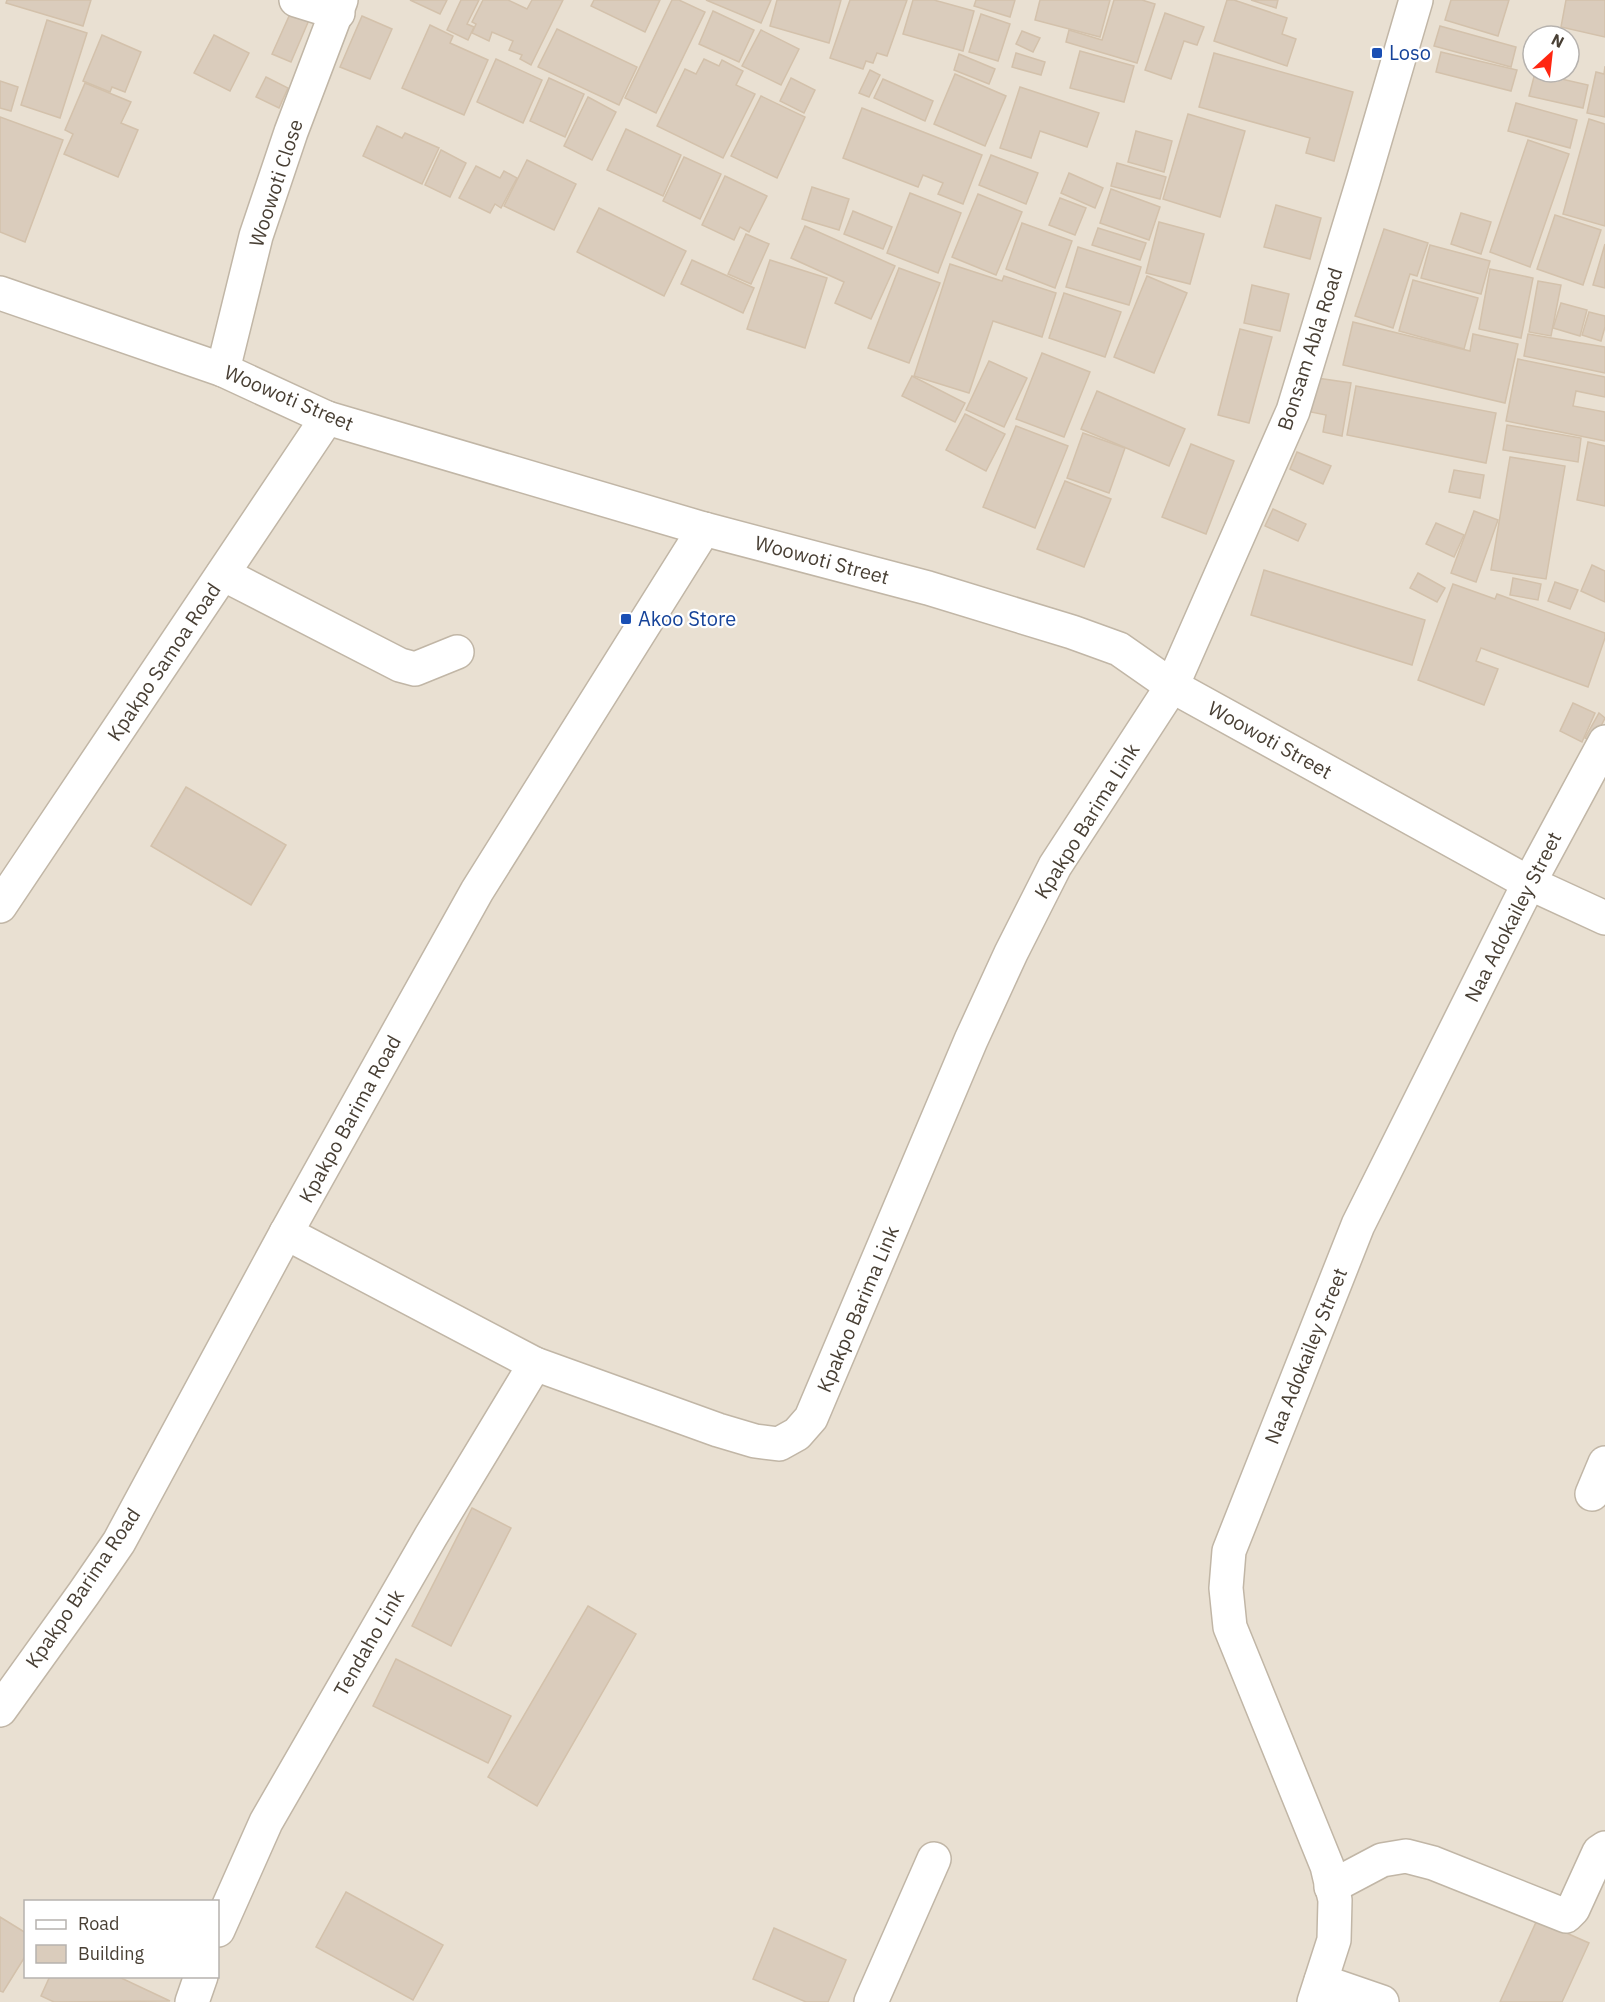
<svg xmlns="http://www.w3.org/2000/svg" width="1605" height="2002" font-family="'IBM Plex Sans',sans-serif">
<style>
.residential{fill:#e9e0d2;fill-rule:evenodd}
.building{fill:#daccbc;stroke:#d3c1ab;stroke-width:1.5}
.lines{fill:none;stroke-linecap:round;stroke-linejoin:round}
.minor-casing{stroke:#c1b6a6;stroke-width:36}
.minor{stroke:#fff;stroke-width:33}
.transit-dot{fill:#1a4fb4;stroke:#fff;stroke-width:2}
.labels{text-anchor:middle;stroke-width:4.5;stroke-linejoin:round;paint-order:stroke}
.transit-label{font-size:20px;fill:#164399;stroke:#fff;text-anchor:start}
.street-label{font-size:20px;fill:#483f34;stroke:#fff}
</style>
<rect width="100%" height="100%" fill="#f4efe5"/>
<path class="residential" d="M0,0h1605v2002h-1605zM1533,36h36v36h-36zM26,1902h192v74h-192z"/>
<g class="building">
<path d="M7,0h84l-8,26 -77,-23z"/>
<path d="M410,0h37l-7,14z"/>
<path d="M461,0h18l-12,24 7,3 -6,13 -21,-10z"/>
<path d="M483,0h25l19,9 5,-9h31l-32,65 -11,-6 2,-4 -13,-5 4,-9 -21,-9 -3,9 -17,-8 4,-9 -4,-2z"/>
<path d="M594,0h66l-15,32 -54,-26z"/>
<path d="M672,0h7l26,12 -49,101 -31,-15z"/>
<path d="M706,0h65l-10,23z"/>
<path d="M777,0h64l-12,43 -59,-17z"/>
<path d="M850,0h57l-20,56 -10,-3 -4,10 -7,-2 -3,8 -33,-11z"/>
<path d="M913,0h21l40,11 -11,40 -60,-17z"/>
<path d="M976,0h39l-5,17 -36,-11z"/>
<path d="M1040,0h70l-10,37 -65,-17z"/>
<path d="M1114,0h28l13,4 -18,59 -71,-21 3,-12 33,10z"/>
<path d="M1227,0h7l53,18 -5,16 14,5 -9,27 -73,-25z"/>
<path d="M1251,0h27l-2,8z"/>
<path d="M1451,0h58l-11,36 -53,-16z"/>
<path d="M1566,0h39v37l-44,-10z"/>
<path d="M294,5l18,8 -21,49 -19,-8z"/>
<path d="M713,11l41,19 -15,32 -40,-18z"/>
<path d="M1165,13l39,14 -7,18 -13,-4 -13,38 -26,-9z"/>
<path d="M981,14l29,10 -12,37 -29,-9z"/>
<path d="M362,16l30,13 -22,50 -30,-12z"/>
<path d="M47,20l40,13 -27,85 -39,-13z"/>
<path d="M430,25l23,11 -3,7 38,17 -24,55 -62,-27z"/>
<path d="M1440,26l76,21 -5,20 -77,-21z"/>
<path d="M557,29l80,38 -18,38 -81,-38z"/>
<path d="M761,30l38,19 -18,36 -39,-19z"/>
<path d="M1022,31l18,7 -7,14 -17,-8z"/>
<path d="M102,35l39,17 -16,40 -13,-5 -2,5 -27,-11z"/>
<path d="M214,35l35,18 -19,38 -36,-18z"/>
<path d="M1080,51l54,15 -10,36 -54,-14z"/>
<path d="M1441,52l76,18 -6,21 -75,-19z"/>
<path d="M1016,53l29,9 -4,13 -29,-8z"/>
<path d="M1214,53l139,39 -19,69 -28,-8 4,-15 -111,-31z"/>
<path d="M959,54l36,15 -6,15 -35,-14z"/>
<path d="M496,59l46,21 -19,43 -46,-21z"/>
<path d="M704,59l15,7 3,-6 21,11 -7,14 19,9 -32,64 -66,-32 28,-57 11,5z"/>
<path d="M1605,66v51l-18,-4 9,-41 8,2z"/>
<path d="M870,70l10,5 -11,22 -10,-4z"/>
<path d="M1535,73l53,12 -5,23 -54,-12z"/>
<path d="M955,74l51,22 -21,50 -51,-22z"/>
<path d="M266,77l22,11 -9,20 -23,-11z"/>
<path d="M549,78l35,16 -19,43 -35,-16z"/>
<path d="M791,78l24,12 -11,23 -24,-12z"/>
<path d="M883,79l50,22 -8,20 -51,-23z"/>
<path d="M0,81l18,6 -7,24 -11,-3z"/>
<path d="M85,83l46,19 -10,21 17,7 -20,47 -54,-23 9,-20 -8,-4z"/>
<path d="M1020,87l79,26 -12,34 -47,-16 -9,27 -31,-10z"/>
<path d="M761,96l44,21 -28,61 -46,-22z"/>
<path d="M588,97l28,15 -24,48 -28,-14z"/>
<path d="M1516,103l61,17 -7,28 -62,-17z"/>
<path d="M862,108l120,47 -19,49 -25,-10 5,-11 -20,-8 -5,12 -75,-29z"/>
<path d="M1188,114l57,17 -25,86 -57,-18z"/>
<path d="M0,117l63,23 -38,102 -25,-10z"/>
<path d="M1589,119l16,5v102l-42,-12z"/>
<path d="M377,126l25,12 3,-5 34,15 -17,36 -59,-28z"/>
<path d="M626,129l55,26 -18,41 -56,-26z"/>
<path d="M1136,131l36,10 -8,31 -36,-10z"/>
<path d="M1528,140l41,14 -39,113 -40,-15z"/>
<path d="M441,150l25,13 -16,34 -25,-12z"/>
<path d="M991,155l47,18 -12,31 -47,-19z"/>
<path d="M684,157l37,17 -21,45 -37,-18z"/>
<path d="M527,160l49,24 -22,46 -50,-24z"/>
<path d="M1117,163l49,14 -6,22 -49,-13z"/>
<path d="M476,166l24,12 4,-7 13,7 -16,30 -6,-4 -5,9 -31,-15z"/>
<path d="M1069,173l34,15 -8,20 -34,-15z"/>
<path d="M725,176l42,20 -18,36 -9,-5 -6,13 -32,-15z"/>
<path d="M812,187l37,12 -10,31 -37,-11z"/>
<path d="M1111,189l49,18 -11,33 -49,-17z"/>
<path d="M910,193l51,20 -23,60 -51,-20z"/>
<path d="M978,194l44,18 -26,63 -44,-18z"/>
<path d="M1060,198l26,10 -11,27 -26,-10z"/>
<path d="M1276,205l45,13 -11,41 -46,-12z"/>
<path d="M599,208l87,43 -22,45 -87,-44z"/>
<path d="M853,211l39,16 -9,22 -39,-15z"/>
<path d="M1461,213l30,9 -10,32 -30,-10z"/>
<path d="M1555,215l46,15 -18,55 -46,-16z"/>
<path d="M1159,222l45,12 -14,50 -44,-11z"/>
<path d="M1022,223l50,18 -17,47 -49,-19z"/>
<path d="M805,226l90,40 -24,53 -36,-16 9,-21 -53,-24z"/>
<path d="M1098,228l48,15 -6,17 -48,-15z"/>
<path d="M1384,229l44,14 -11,33 -7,-2 -17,54 -38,-12z"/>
<path d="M746,234l23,10 -18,40 -23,-10z"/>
<path d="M1605,244v44l-12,-3z"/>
<path d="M1430,245l60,16 -9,33 -60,-16z"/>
<path d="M1078,247l63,20 -12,38 -63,-18z"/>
<path d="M692,260l62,28 -11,25 -62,-29z"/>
<path d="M770,260l57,18 -22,70 -58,-19z"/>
<path d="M950,264l52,17 2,-5 52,17 -14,44 -49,-16 -24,72 -55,-17z"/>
<path d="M899,268l41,15 -31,80 -41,-15z"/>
<path d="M1490,269l43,9 -12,60 -42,-9z"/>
<path d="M1147,276l40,17 -33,80 -40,-16z"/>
<path d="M1413,280l65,18 -14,51 -65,-18z"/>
<path d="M1538,281l23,4 -10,51 -22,-4z"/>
<path d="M1252,285l37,9 -9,37 -36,-8z"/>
<path d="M1064,293l57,19 -16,45 -56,-19z"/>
<path d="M1561,303l26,7 -7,26 -27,-8z"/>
<path d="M1589,312l16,4v11l-4,14 -19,-6z"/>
<path d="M1353,322l117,29 3,-17 45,10 -13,59 -162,-38z"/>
<path d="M1240,329l32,8 -23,86 -31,-8z"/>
<path d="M1528,334l77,13v26l-81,-17z"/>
<path d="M1042,353l48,19 -26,65 -48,-18z"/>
<path d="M1518,359l87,18v20l-29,-6 -3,15 32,6v29l-99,-20z"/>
<path d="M989,361l38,17 -23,49 -38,-17z"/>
<path d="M912,376l53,27 -10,19 -53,-26z"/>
<path d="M1317,378l34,5 -9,53 -19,-4 3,-17 -15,-3z"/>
<path d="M1356,386l140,27 -10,50 -139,-28z"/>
<path d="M1097,391l88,38 -16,37 -88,-37z"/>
<path d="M965,414l40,20 -19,37 -40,-21z"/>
<path d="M1507,425l74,13 -3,24 -75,-12z"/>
<path d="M1016,426l52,20 -33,82 -52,-21z"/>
<path d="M1083,433l42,15 -16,45 -42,-15z"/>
<path d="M1588,442l17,4v60l-28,-6z"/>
<path d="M1191,444l43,17 -28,73 -44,-17z"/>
<path d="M1297,452l34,14 -8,18 -33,-15z"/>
<path d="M1510,457l55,9 -19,113 -55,-9z"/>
<path d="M1454,470l30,5 -4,23 -31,-6z"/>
<path d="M1065,481l46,18 -27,68 -47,-18z"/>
<path d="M1273,509l33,15 -8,17 -33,-15z"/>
<path d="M1474,511l24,9 -22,62 -25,-9z"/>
<path d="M1436,523l28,12 -10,22 -28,-13z"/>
<path d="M1592,565l13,6v31l-24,-11z"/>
<path d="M1264,570l161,50 -13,45 -161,-50z"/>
<path d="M1418,573l27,15 -8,14 -27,-14z"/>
<path d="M1513,578l28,6 -3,16 -28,-5z"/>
<path d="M1555,582l23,8 -8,19 -22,-8z"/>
<path d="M1453,584l42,15 2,-5 108,39v5l-17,49 -107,-39 -5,13 22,8 -14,36 -66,-25z"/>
<path d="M1573,703l22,10 -13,29 -22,-11z"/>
<path d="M1599,713l6,5 -12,24 -8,-4z"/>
<path d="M186,787l100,58 -35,60 -100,-59z"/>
<path d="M472,1508l39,20 -60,118 -39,-20z"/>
<path d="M588,1606l48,28 -99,172 -49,-29z"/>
<path d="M396,1659l115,57 -23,47 -115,-57z"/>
<path d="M346,1892l97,53 -30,55 -97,-53z"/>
<path d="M0,1917l26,16v22l-23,37 -3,-1z"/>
<path d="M1537,1920l52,23 -27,59h-62z"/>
<path d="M774,1928l72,32 -18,42h-22l-53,-23z"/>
<path d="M50,1976h67l53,25 -116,1 -13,-6z"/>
</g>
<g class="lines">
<g class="minor-casing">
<g id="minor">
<path d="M296,0l42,13"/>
<path d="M0,293l223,77 104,48 377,111 224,59 144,44 47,17 53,37 357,197 76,35"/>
<path d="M223,370l33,-134 35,-104 50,-132"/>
<path d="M223,574l177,91 15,4 42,-17"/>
<path d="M0,906l327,-488"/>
<path d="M286,1233l249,131 183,66 37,11 24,3 18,-10 14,-16 160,-378 40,-87 44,-87 117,-180 121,-275 70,-230 53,-181"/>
<path d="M1592,1494l13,-31"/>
<path d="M0,1710l84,-117 35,-51 167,-309 191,-342 227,-362"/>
<path d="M1331,1887l51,-27 24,-4 27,7 133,53 7,-7 26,-57 6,-4"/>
<path d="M218,1930l48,-108 165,-286 104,-172"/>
<path d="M1321,1981l61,21"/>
<path d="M192,2002l9,-26"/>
<path d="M871,2002l63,-143"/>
<path d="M1314,2002l20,-62 1,-40 -8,-34 -97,-239 -4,-39 3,-37 129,-326 171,-342 76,-141"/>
</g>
</g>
<use href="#minor" class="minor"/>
</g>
<g class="transit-dot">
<rect x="1371" y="47" width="12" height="12" rx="3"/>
<rect x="620" y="613" width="12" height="12" rx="3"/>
</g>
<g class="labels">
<g class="transit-label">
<text x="1389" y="60">Loso</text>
<text x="638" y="626">Akoo Store</text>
</g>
<g class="street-label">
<text transform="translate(276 183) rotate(-72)" y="7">Woowoti Close</text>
<text transform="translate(1310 349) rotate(-72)" y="7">Bonsam Abla Road</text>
<text transform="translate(289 398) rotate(23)" y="7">Woowoti Street</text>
<text transform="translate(822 560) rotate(15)" y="7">Woowoti Street</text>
<text transform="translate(164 662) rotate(-56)" y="7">Kpakpo Samoa Road</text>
<text transform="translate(1270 740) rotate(29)" y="7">Woowoti Street</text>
<text transform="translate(1087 821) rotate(-58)" y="7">Kpakpo Barima Link</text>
<text transform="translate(1513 917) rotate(-63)" y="7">Naa Adokailey Street</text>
<text transform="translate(350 1119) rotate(-61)" y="7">Kpakpo Barima Road</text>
<text transform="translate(858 1309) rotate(-67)" y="7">Kpakpo Barima Link</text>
<text transform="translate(1306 1356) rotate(-68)" y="7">Naa Adokailey Street</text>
<text transform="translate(83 1588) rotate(-56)" y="7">Kpakpo Barima Road</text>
<text transform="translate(369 1643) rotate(-60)" y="7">Tendaho Link</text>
</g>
</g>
<rect x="24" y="1900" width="195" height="78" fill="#ffffff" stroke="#b6b2ae" stroke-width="1.5"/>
<rect x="36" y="1920" width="30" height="9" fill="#ffffff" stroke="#b6b2ae" stroke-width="1.5"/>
<text x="78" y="1930" font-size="18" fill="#483f34">Road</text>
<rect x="36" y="1945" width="30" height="18" fill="#daccbc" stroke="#b6b2ae" stroke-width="1.5"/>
<text x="78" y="1960" font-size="18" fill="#483f34">Building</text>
<g transform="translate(1551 54) rotate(27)"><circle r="28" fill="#ffffff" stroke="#b6b2ae" stroke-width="1.5"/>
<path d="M0-4.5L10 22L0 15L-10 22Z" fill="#ff2611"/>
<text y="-9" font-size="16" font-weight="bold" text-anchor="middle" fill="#483f34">N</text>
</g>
</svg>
